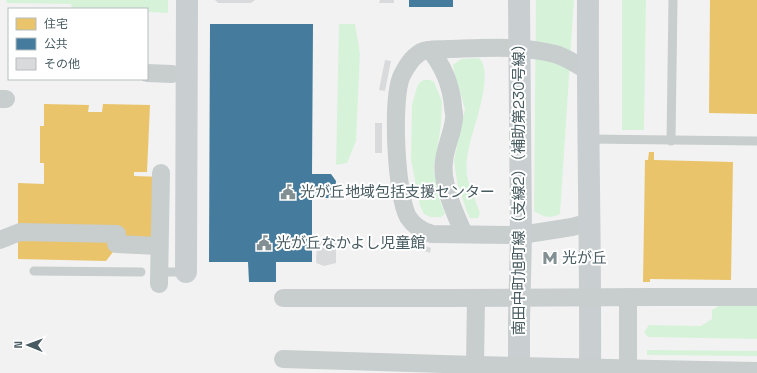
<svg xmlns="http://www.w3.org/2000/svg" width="757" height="373" font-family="'Space Grotesk','Noto Sans JP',sans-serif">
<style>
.green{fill:#d6f3da}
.homes{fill:#e9c46a}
.public{fill:#457b9d}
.building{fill:#d9dadb}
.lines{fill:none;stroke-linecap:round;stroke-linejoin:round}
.lane{stroke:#c8cdce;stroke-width:9}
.street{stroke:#c8cdce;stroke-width:18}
.secondary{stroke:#c9ced0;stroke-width:22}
.street-bridge{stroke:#c8cdce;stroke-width:18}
.labels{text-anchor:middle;stroke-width:4;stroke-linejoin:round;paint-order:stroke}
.street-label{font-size:15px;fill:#475b60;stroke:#fff}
.poi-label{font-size:15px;fill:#475b60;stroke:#fff;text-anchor:start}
</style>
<rect width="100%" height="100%" fill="#f3f2f2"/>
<g class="green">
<path d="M6,0h162v13l-21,-1v-3h-75l-1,-5 -64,-1z"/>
<path d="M536,0h38l-14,214c-11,5 -16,3 -26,-3z"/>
<path d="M622,0h24l-2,130h-22z"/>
<path d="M339,24h16l5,29 -4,88 -9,22 -11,2z"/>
<path d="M479,58c16,15 -6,70 -10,89 -2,8 -3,20 -2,28 1,10 10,28 13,38l-2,5h-8l-3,-6 -10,-30 -3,-22 11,-51 -11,-38 -1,-6 8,-6z"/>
<path d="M424,80h6l4,2 8,19 -1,24 -7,45 5,28 6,16 -4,3h-11l-6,-3 -4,-8 -9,-46 1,-55 5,-18 3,-5z"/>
<path d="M757,304v35l-109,-2 -4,-5 5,-7 52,1 11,-7v-9l8,-5z"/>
<path d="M647,350l110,1v5l-110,-1z"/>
</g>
<g class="homes">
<path d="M710,0h47v114l-48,-1z"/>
<path d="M44,104l45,1 -1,7h14l1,-8 47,1 -3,67h-13v4l30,1 -8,76 -43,-1 -7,9 -88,-2v-76l26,1v-21h-4v-37h4z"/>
<path d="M649,152h5v8l79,2 -2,118 -81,-1v3h-7l2,-122h3z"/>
</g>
<g class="public">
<rect x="409" y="0" width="44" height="7"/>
<path d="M210,24h103l-1,150h19l5,7 -1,11 -5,6h-18v64h-36v20h-27l-1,-20h-39z"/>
</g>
<g class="building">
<path d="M215,0h40l-4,3h-33z"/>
<path d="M380,0h14v3h-15z"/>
<path d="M385,60l6,1 -6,30 -6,-1z"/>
<rect x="375" y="123" width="7" height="30"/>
<path d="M317,239h19v24l-12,3 -8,-3z"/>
<path d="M415,242l16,6 -1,5 -17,-6z"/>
</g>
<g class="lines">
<g class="lane">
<path d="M588,139l169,2"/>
<path d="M671,141l2,-141"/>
<path d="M34,271l107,1"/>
<path d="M168,272h18"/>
</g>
<g class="street">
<path d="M430,50c14,17 21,35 23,56 0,4 2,9 1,13 -2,19 -13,35 -10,57 3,20 12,40 20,58"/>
<path d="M587,70c-10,-5 -21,-13 -32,-16 -34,-9 -72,-6 -107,-5 -8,1 -19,-1 -27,3 -3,2 -9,7 -11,10 -3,4 -6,9 -8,13 -11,23 -6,120 6,142 6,9 13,14 24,17l89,1 51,-8 18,-5"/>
<path d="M147,73l25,1"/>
<path d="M0,99h6"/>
<path d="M0,240l20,-8 97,2 -1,10 43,2"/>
<path d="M159,284l2,-111"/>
<path d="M656,297h101"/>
<path d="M283,298h169"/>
<path d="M283,359l192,6 1,-67"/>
<path d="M628,368v-71"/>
<path d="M655,369l102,2"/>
</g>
<g class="secondary">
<path d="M519,0l2,235 -2,86v52"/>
<path d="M588,0c-1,124 3,249 2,373"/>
<path d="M186,272l1,-272"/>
</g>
<g class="street-bridge">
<path d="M452,298l204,-1"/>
<path d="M475,365l180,4"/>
</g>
</g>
<defs>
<g id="civic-bare" transform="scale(1.2)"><path d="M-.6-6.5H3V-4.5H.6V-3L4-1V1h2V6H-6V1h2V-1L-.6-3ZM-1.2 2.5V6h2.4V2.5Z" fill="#839093" stroke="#fff" stroke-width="2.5" paint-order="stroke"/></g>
<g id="metro-bare" transform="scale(1.2)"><path d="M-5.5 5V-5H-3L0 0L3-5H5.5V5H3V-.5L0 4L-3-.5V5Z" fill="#839093" stroke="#fff" stroke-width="2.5" paint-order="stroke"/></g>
</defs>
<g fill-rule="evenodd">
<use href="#civic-bare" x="288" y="192"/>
<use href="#civic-bare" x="264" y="243"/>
<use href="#metro-bare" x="550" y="258"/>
</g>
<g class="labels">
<g class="street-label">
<text transform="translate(519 186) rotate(-90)" y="5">南田中町旭町線（支線2）（補助第230号線）</text>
</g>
<g class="poi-label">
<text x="300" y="197">光が丘地域包括支援センター</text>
<text x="276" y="248">光が丘なかよし児童館</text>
<text x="562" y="263">光が丘</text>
</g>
</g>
<rect x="8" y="8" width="140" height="72" fill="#ffffff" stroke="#b5bdbf"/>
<rect x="16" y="18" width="20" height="12" fill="#e9c46a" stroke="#b5bdbf"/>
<text x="44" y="28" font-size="12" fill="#475b60">住宅</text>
<rect x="16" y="38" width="20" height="12" fill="#457b9d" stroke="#b5bdbf"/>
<text x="44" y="48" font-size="12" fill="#475b60">公共</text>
<rect x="16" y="58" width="20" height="12" fill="#d9dadb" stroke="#b5bdbf"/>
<text x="44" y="68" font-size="12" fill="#475b60">その他</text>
<g transform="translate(28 345) rotate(271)" stroke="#ffffff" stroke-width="3" paint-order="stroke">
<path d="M0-3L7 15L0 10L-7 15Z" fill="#475b60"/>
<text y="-6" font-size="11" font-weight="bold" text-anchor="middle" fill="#475b60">N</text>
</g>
</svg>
